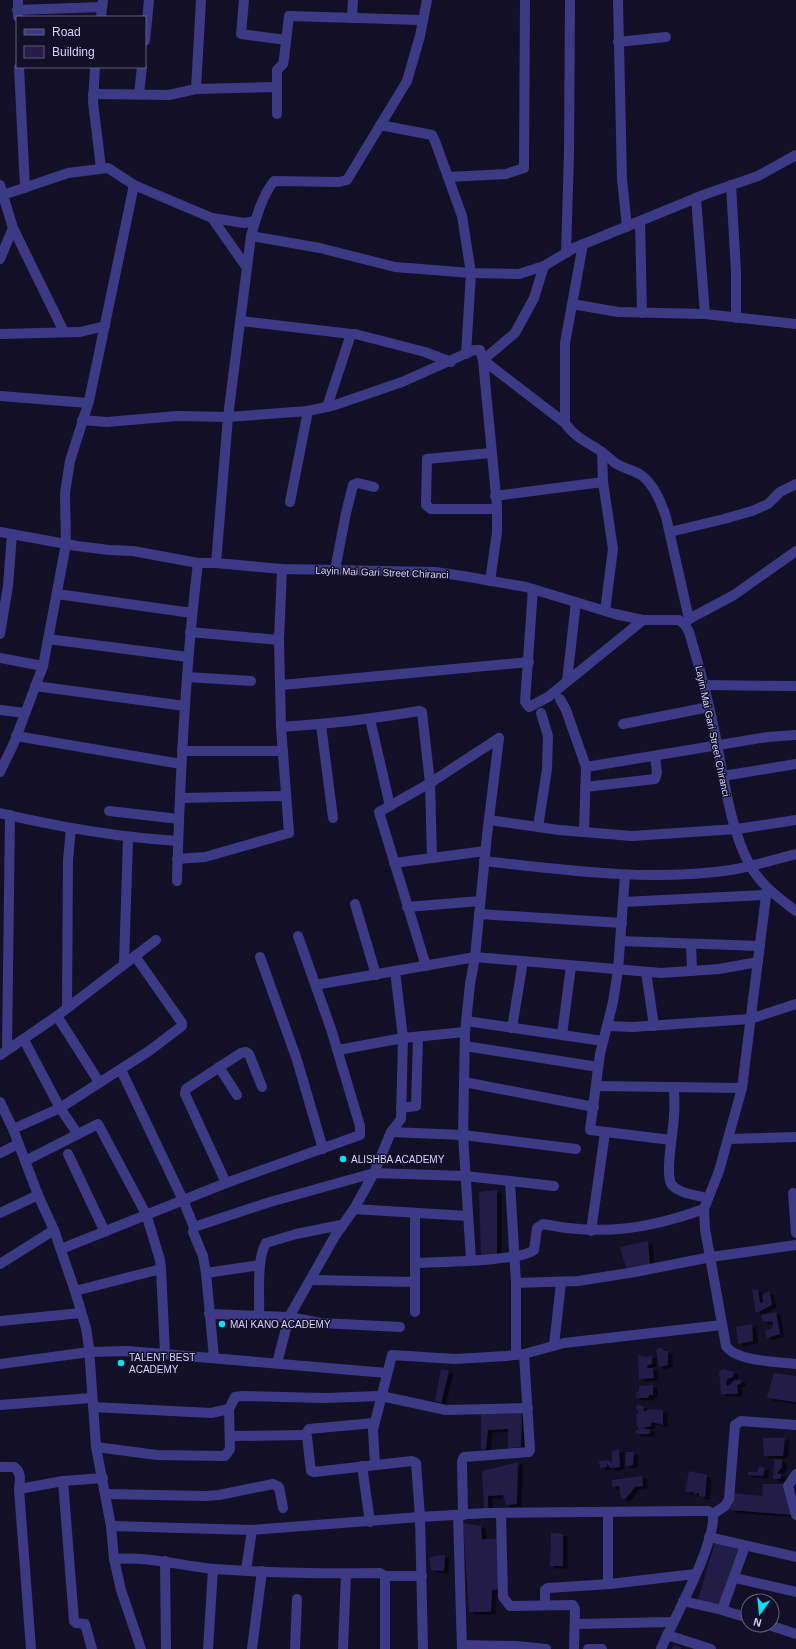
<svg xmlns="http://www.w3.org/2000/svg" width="796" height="1649" font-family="Arial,sans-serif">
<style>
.building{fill:#241b47;filter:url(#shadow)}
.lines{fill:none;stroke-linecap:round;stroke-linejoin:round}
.minor{stroke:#3d3a85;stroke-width:10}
.poi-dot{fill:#00e5ff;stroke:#130f26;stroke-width:1.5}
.labels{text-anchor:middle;stroke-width:3;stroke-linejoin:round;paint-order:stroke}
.street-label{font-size:10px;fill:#d9d4ff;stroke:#130f26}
.poi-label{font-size:10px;fill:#d9d4ff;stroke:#130f26;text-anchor:start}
</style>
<defs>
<filter id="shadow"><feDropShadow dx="4.5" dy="2.5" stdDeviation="0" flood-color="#0009"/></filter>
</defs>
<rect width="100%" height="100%" fill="#130f26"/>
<g class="building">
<path d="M497,1190v66l-16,-2 -2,-62z"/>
<path d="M648,1241l2,25 -23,5 -7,-24z"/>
<path d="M752,1289l6,1 2,13 3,-1 -1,-7 7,-4 3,14 -16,8z"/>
<path d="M776,1312l4,22 -13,4 -2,-7 7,-3 1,-6 -10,-1 -2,-6z"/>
<path d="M752,1324l1,17 -15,3 -2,-17z"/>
<path d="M662,1347l1,3 5,2v13l-9,2 -3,-18z"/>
<path d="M638,1355l9,2 5,-2v9l-4,1 -1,3h6l1,10 -15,1z"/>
<path d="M441,1369l8,2 -8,32 -6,-2z"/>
<path d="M723,1369l11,3 -1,5 -6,2 -1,5 2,2 7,-6h6v3l-4,2 1,9h-17l-2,-23z"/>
<path d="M774,1373l22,3v26l-29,-4z"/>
<path d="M653,1385v10h-4l-1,3h-12v-6l3,-1v-5z"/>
<path d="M637,1404l7,3v5l5,-3 14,1v15l-11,-3 -2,5h-5l-1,2h6v5h-14v-4l3,-1 -2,-2 -1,-13 2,-2v-2l-2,-1z"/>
<path d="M522,1413l-1,34 -13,1v-19l-20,1 -2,19 -5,1v-36z"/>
<path d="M763,1438h22l-2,18h-19z"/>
<path d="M619,1449l1,18 -10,1 -3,-5v4l-7,1 -1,-7 10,-1 3,3v-12z"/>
<path d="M626,1452h8l-1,13 -8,1z"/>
<path d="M774,1459l8,1v7l-4,5v2h4l-2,5h-7z"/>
<path d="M518,1462l-1,42 -11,1 -3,-10 -15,1v11l-4,2 -2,-38z"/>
<path d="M759,1466l6,2 -2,8 -15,-1v-3h9z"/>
<path d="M689,1471l18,4 -2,22 -6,-1v-3l-6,1 1,-2h-9z"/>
<path d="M642,1476l1,10 -8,1 -10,12 -4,-1 -2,-12 -7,1v-7z"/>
<path d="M763,1484h23l8,31 -64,-5 3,-17 29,3z"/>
<path d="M463,1523l18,3 1,13h16l3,50 -9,1 -1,22h-22z"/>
<path d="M551,1533l12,1v32h-13z"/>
<path d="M715,1542l24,7 -19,57 -22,-6z"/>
<path d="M445,1555l-1,16 -13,-1 -2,-13z"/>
<path d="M674,1645l7,2v2h-9z"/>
</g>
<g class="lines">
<g class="minor">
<path d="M244,0l-3,34 45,6"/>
<path d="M618,0l4,179 5,48"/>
<path d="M17,10l85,-3"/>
<path d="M18,17v-17"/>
<path d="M101,17l2,-17"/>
<path d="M352,18l1,-18"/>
<path d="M145,41l4,-41"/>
<path d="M618,42l48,-5"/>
<path d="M19,67l6,121"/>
<path d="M95,67l-2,35 8,66"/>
<path d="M196,89l5,-89"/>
<path d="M93,94l76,1 27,-6 81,-2"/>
<path d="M139,94l3,-27"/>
<path d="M277,114v-44l6,-6 1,-5 5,-43 133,4"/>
<path d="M380,125l52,10 3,6 27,75 9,57 -5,81"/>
<path d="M448,177l58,-3 18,-6 1,-168"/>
<path d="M0,185l13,43 51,104"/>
<path d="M731,185l5,87v46"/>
<path d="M0,196l68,-23 40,-5 26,17 78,33 32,5 11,-2"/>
<path d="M696,198l9,116"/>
<path d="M212,218l35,50"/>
<path d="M640,221l2,92"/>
<path d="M251,236l69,12 75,19 76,6 48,1 25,-8 30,-18 132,-54 52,-18 38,-21"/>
<path d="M583,244l-18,99v80c8,12 19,18 31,25 7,4 13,10 19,15 8,5 18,7 26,12 13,9 20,27 25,42l23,102"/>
<path d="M566,253l3,-99 1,-154"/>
<path d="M0,259l13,-31"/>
<path d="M544,266l-10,32 -19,35 -32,27 82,63"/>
<path d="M572,304l46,8 87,2 91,10"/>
<path d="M241,321l110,13"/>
<path d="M0,334l80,-2 25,-6"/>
<path d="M0,396l88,7"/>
<path d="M327,407l24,-73h4l70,18 26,10"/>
<path d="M82,420l25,2 70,-6 51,1 80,-6 27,-6 67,-23 72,-32h6l3,10 14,146v26l-7,49"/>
<path d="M602,452l1,30 10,67 -8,62"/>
<path d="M491,453l-64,6 -1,46 5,4h66"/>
<path d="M495,496l108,-14"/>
<path d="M290,502l18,-91"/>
<path d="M0,532l77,14 32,4 24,1 65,12h18l66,6 153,3 28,4 63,11 89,27 28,6h36l6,5 4,7c11,37 21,74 28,112 7,37 15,91 34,123 11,19 28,31 45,44"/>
<path d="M670,532l54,-13 28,-8 16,-7 12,-12 16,-8"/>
<path d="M216,563l12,-146 23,-181c5,-18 11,-40 23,-55l65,1 8,-2 60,-99 13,-45 7,-36"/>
<path d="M335,570l11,-57 7,-28 5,-2 16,4"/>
<path d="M533,589l-8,113 4,5 19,-10 95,-77"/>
<path d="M57,594l135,19"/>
<path d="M686,623l3,-4 45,-24 62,-44"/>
<path d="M190,632l89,8"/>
<path d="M0,634l8,-48 4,-52"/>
<path d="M48,639l140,18"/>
<path d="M0,658l43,8"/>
<path d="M187,677l64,4"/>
<path d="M567,681l9,-79"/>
<path d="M282,685l247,-23"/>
<path d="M705,685l91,1"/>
<path d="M35,686l150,20"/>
<path d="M560,699l6,11 20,57 -2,65"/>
<path d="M0,710l25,3"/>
<path d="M370,719l20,87"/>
<path d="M623,724l86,-17"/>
<path d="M321,725l12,93"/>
<path d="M281,727c47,-3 92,-8 138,-16l3,1 8,71 2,75"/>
<path d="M16,736l165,28"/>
<path d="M182,751h101"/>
<path d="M586,767l181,-30 29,-2"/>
<path d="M0,772l14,-29 29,-77 23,-122 -1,-51 5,-32 19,-60 45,-216"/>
<path d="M723,776l73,-12"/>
<path d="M585,787l70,-8 2,-6 -2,-17"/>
<path d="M180,798l106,-2"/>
<path d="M109,811l70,8"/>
<path d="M0,813c59,14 118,24 178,28"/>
<path d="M489,820l70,10 73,6 105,-7 59,-9"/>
<path d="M538,827l9,-58 1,-33 -7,-23"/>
<path d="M177,859l28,-2 84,-24 -8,-106 -2,-87 3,-71"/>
<path d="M484,861c82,9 165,21 247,9 22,-4 43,-10 65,-16"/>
<path d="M394,863l91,-12"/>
<path d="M625,875l-7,95 -5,32 -13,52 -10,76 81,10"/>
<path d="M177,881c3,-106 8,-212 21,-318"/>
<path d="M767,888l-25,200 -23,83 -15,38 1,20 21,117c9,15 52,16 70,18"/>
<path d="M623,902l143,-7"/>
<path d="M355,904l21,71"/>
<path d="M407,907l73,-6"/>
<path d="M479,914l143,9"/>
<path d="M620,941l140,5"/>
<path d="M691,944l1,27"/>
<path d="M260,957l37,103 26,89"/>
<path d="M124,964l4,-126"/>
<path d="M426,966l-47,-154 51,-29 69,-45"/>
<path d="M646,972l8,54"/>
<path d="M315,985l160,-28 186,16 58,-4 39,-7"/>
<path d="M67,1008l1,-148 3,-32"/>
<path d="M57,1016l42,66"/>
<path d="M466,1021l137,20"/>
<path d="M607,1026l26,1 117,-8 46,-15"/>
<path d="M512,1028l11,-67"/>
<path d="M562,1035l9,-69"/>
<path d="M24,1040l36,68 17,25"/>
<path d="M465,1046l133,21"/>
<path d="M7,1050l3,-235"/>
<path d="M338,1050l65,-12 62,-6"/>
<path d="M0,1055l57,-39 99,-76"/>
<path d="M219,1067l18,28"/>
<path d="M121,1070l62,130 11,27 -1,5 10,24 3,17 8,85"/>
<path d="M464,1082l130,25"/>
<path d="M596,1086l146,2"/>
<path d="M674,1087c0,9 1,19 0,28 0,14 -10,61 -2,70 8,9 24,10 35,13"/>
<path d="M0,1102l13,27 25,66 16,35 21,61 11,37 3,20 7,99 15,79 3,33 7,31 20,59"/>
<path d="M401,1108l15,-2 2,-69"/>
<path d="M13,1129l47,-21 89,-57 33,-25v-3l-47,-67"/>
<path d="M391,1132l72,3 113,14"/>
<path d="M729,1139l67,-2"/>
<path d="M0,1153l18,-9"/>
<path d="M68,1154l37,78"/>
<path d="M25,1161l73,-37 48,90 14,46 1,9"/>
<path d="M510,1182l6,101v72"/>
<path d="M226,1183l-41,-89 1,-5 55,-36 5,-1 3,2 13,33"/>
<path d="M793,1193l3,40"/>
<path d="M354,1209l113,7"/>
<path d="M0,1213l38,-18"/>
<path d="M415,1213v99"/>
<path d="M194,1227l76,-25 104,-29 91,3 89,10"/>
<path d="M591,1231l14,-98"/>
<path d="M61,1249l165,-66 134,-48v-9l-29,-97 -33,-93"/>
<path d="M471,1260l-8,-125 2,-103 5,-48 5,-27 12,-122 12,-97"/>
<path d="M415,1263c21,-1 107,-2 119,-13l3,-22 6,-4c59,12 105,5 161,-15"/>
<path d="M0,1264l54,-34"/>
<path d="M206,1273l54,-8"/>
<path d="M310,1280l105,2"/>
<path d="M516,1283l62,-2 57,-9 76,-15 85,-12"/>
<path d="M75,1291l86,-22 4,84"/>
<path d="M209,1314l80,3 32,6 79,4"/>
<path d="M259,1317c1,-20 -3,-57 7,-74l30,-9 45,-9"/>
<path d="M0,1321l81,-8"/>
<path d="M554,1345l7,-62"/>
<path d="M277,1363l12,-46 46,-81 19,-27 20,-36 17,-41 10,-13 2,-81 -8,-67"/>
<path d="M0,1364l89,-12 39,-1 259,22"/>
<path d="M0,1405l91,-7"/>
<path d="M93,1407l118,6 18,-4"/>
<path d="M305,1435l2,2 4,34 3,1 98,-11 4,2 4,54 3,132"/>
<path d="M305,1435l4,-6 65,-6"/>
<path d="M230,1436l75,-1"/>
<path d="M96,1447l61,8 68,1 5,-7 -1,-40 6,-12 8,-1 81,2 57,-2 65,14 82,-2"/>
<path d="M375,1465l-2,-35 19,-75 63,4 51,-3 18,-2 40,-11 158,-18"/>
<path d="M362,1466l8,56"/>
<path d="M0,1467h14c8,5 6,13 5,22l12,160"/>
<path d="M796,1474l-8,12 8,29"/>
<path d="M63,1481l11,140 2,2 9,1 7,25"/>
<path d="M19,1489l44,-8 40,-3"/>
<path d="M105,1494l100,2 14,-1 54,-11 6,3 4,21"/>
<path d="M608,1513v69l2,2 85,-10"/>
<path d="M501,1514l2,83 7,9 63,-1 2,4 -1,40"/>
<path d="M713,1514l12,-8 4,-7 6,-74 6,-4 55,4"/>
<path d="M458,1515l4,134"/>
<path d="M463,1515l-1,-54 2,-4 65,-5 1,-2 -6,-96"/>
<path d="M111,1526l141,4 168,-13 67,-4 208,-2h13l5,3"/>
<path d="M709,1537l87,20"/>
<path d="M114,1559c35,-3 67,7 101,10 55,4 110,5 165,4l5,3h37"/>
<path d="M165,1561l1,88"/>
<path d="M246,1570l6,-40"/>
<path d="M385,1576v73"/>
<path d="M735,1578l61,14"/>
<path d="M683,1601l39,9 26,8"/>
<path d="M545,1605v-15l3,-2 62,-4"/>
<path d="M722,1610l23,-64"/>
<path d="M575,1624l98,-2"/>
<path d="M769,1625l27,9"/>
<path d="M667,1635l44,14"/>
<path d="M462,1645l54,1 30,3"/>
<path d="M208,1649l5,-80"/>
<path d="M252,1649l10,-78"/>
<path d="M295,1649l2,-50"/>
<path d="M343,1649l3,-75"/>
<path d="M588,1649h14"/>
<path d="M661,1649c13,-31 55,-105 52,-135"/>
</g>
</g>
<g class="poi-dot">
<circle cx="343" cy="1159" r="4"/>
<circle cx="222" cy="1324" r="4"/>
<circle cx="121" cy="1363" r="4"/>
</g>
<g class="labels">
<g class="street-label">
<text transform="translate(382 572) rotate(2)" y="4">Layin Mai Gari Street Chiranci</text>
<text transform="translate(713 731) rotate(78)" y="4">Layin Mai Gari Street Chiranci</text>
</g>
<g class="poi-label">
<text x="351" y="1163">ALISHBA ACADEMY</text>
<text x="230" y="1328">MAI KANO ACADEMY</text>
<text x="129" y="1361">TALENT BEST<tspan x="129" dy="12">ACADEMY</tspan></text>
</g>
</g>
<rect x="16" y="16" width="130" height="52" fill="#130f26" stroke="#625e7d"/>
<rect x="24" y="29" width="20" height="6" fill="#3d3a85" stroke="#625e7d"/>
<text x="52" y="36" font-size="12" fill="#d9d4ff">Road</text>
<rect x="24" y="46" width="20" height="12" fill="#241b47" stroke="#625e7d"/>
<text x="52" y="56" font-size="12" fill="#d9d4ff">Building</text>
<g transform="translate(760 1613) rotate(195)"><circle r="19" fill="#130f26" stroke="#625e7d"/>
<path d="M0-3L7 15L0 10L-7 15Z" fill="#00e5ff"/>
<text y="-6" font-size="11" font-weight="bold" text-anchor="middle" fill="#d9d4ff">N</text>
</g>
</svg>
